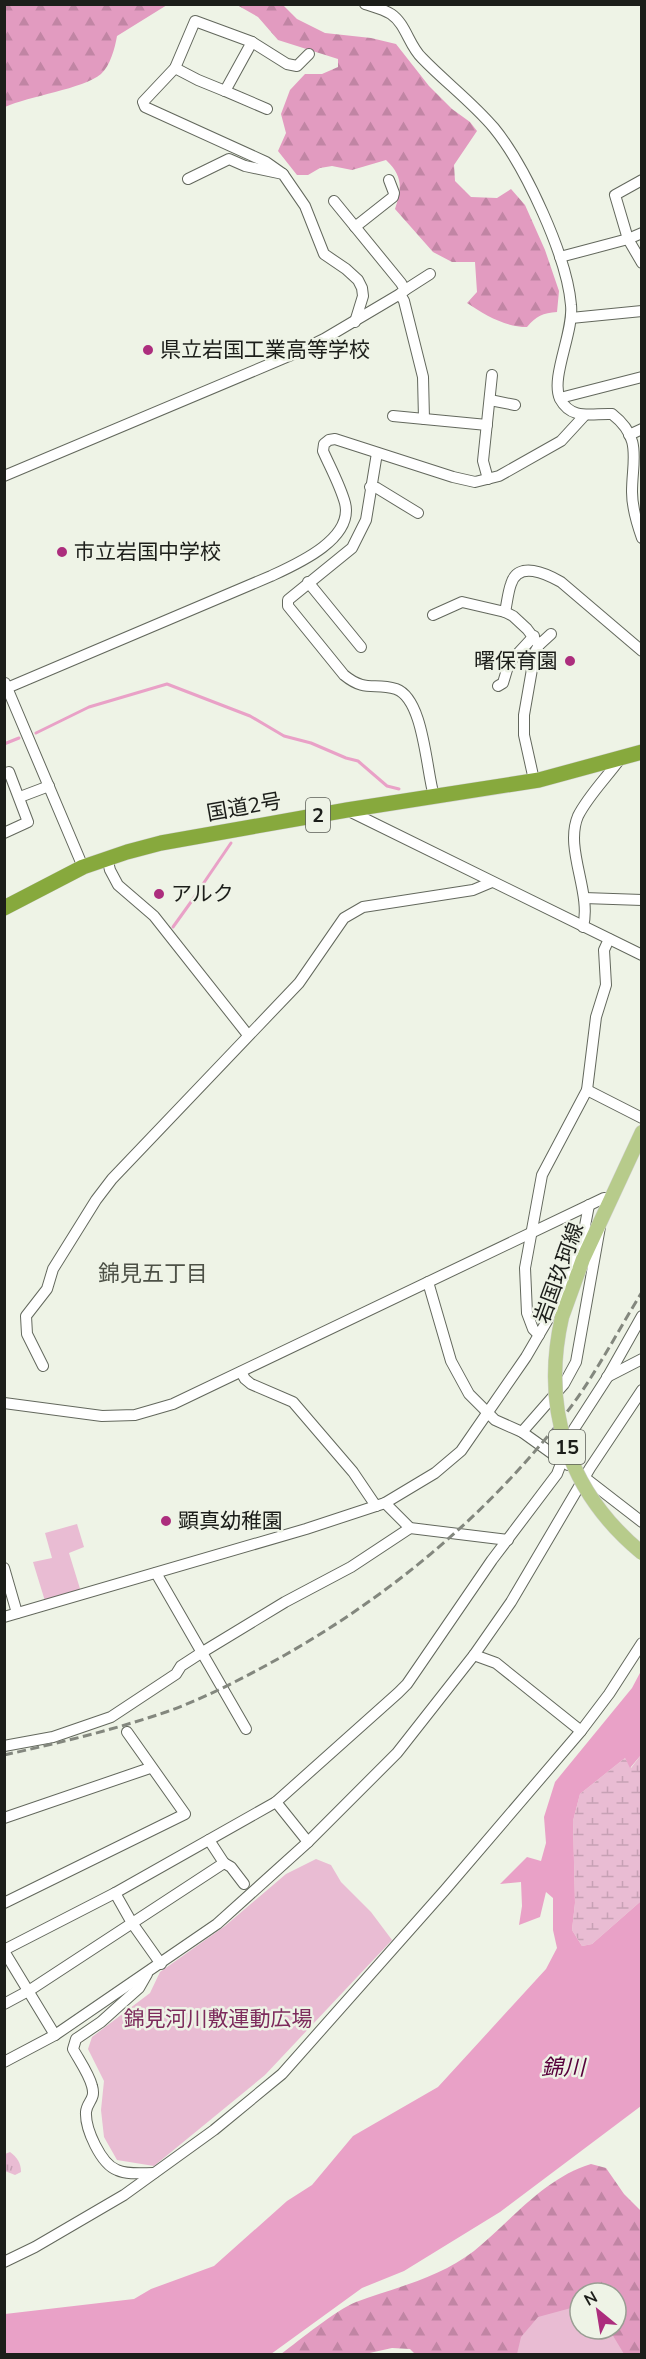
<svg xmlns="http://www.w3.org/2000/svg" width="646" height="2359" font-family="'Nunito Sans','Noto Sans JP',sans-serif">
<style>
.grass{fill:url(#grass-tufts)}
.forest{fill:url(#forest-firs)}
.wetland{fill:url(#wetland-marsh)}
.park{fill:#e9bcd3}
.water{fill:#e9a1c7}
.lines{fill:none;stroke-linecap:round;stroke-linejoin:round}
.stream{stroke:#e9a1c7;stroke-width:3}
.minor-casing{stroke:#63685d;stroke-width:12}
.major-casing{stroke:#d2d2d1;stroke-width:15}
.highway-casing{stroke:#d2d2d1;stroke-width:16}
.minor{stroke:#fff;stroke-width:10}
.major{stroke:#b7cb8b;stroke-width:14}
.highway{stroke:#87a93d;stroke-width:15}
.rail{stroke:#83877e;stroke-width:3;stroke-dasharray:9 4.5;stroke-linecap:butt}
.major-bridge-casing{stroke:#d2d2d1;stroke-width:15;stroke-linecap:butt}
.major-bridge{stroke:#b7cb8b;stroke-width:14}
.poi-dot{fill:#ac2d7d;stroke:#eef3e6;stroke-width:2}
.labels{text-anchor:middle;stroke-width:5;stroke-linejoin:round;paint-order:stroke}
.shield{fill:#eef3e6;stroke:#5b5e57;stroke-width:1.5}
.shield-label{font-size:20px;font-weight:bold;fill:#1c1e1a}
.poi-label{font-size:21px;fill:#1c1e1a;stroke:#eef3e6;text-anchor:start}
.street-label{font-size:21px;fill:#1c1e1a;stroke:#eef3e6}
.park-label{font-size:21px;fill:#7d2b5c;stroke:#eef3e6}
.neighbourhood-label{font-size:22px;fill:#4d5147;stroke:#eef3e6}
.water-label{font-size:22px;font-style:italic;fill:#57013b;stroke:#eef3e6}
</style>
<defs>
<pattern id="grass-tufts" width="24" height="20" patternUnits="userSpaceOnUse" patternTransform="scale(1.5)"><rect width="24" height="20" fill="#e9bcd3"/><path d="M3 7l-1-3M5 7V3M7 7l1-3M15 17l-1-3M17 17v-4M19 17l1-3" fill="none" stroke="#c7a1b5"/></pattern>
<pattern id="forest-firs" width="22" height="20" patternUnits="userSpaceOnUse" patternTransform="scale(1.5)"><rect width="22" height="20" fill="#e29bc0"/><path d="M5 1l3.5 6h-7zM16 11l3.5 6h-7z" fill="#c185a4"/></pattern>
<pattern id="wetland-marsh" width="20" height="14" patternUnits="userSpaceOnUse" patternTransform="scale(1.5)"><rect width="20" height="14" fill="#e9bcd3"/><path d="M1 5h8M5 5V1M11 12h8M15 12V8" fill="none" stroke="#c7a1b5"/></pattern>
</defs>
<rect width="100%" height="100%" fill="#eef3e6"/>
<path class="grass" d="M10,2152c7,5 11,11 11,20l-6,3 -10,-4v-17z"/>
<g class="forest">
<path d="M4,5l1,-1 162,1 -50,31c-2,12 -7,30 -16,38 -18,15 -72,22 -96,33z"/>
<path d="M237,5h46l14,14 28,14 46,5 25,6 33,42 23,23 18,13 7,9 -23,34 1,16 16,16 26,1 14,-9 14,16 20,45 14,41 -2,21c-14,1 -21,4 -30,15 -22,0 -42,-12 -60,-24l10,-11 -2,-30h-23l-19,-10 -38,-43c7,-21 8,-33 -9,-49l-34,10 -20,-4 -12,2 -12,7h-11l-19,-24 8,-18 -5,-19 9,-24 15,-16h17l16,-7v-8l-60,-19 -20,-23z"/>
<path d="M591,2164l15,4 18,26 17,17v143h-23l-17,-25h15v-36h-36v36l-38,25h-127l-5,-5 -18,-1 -27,6h-84c19,-14 55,-44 75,-52 41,-15 83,-24 118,-51 37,-30 70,-73 117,-87z"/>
</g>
<path class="wetland" d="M641,1755v146l-49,43 -10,2 -10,-16 3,-27 -2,-82 7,-27 45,-36 6,10z"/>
<g class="park">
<path d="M77,1524l7,23 -15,6 12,39 -36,9 -12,-39 19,-4 -7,-25z"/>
<path d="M316,1859l15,6 10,17 30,30 21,28 -127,135 -111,91 -37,-6 -13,-23 -3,-27 3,-29 -16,-32 4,-12 58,-44 10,-21 65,-46 61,-52z"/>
<path d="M571,2308l9,3v18h29l15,25h-107l4,-17 17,-20z"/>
</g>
<path class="water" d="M641,1671v84l-11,13 -5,-10 -45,36 -7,27 2,82 -3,27 10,16 10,-2 49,-43v205l-141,106 -96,59 -42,17 -91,66h-266v-40l129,-15 17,-10 63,-23 73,-65 25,-16 41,-49 85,-49 108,-118 11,-21 -4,-18v-32l-7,-6 -6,25 -21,8 3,-19 -1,-24 -21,2 27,-27 14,4 5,-18 -2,-26 11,-35 77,-94z"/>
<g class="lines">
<g class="stream">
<path d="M36,733l53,-26 78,-23 83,32 34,20 27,7 35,15 12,3 29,25 12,3"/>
<path d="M4,744l15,-6"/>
<path d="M203,884l28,-41"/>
<path d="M173,927l23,-32"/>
</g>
<g class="minor-casing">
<g id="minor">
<path d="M365,4c9,3 18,5 26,10 15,10 18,32 31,44 23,24 50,44 72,70 31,38 73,128 77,177 3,27 -21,73 -11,94 12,22 32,14 52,15 31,24 20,46 20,78 0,15 5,32 10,46"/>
<path d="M252,42l-27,49 42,18"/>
<path d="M175,68l23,12 27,11"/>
<path d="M283,174l-17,-12 -121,-55 -2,-5 32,-34 20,-47 57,21 35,22 10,2 12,-12"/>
<path d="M188,179l41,-20 16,7 38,8 22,32 19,48 22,15 12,11 4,8 1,8 -8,26"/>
<path d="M642,180l-27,15 13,44 14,24"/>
<path d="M355,227l38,-30 1,-4 -5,-13"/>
<path d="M560,257l68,-18 14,-6"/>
<path d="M405,290l25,-16"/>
<path d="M400,294l4,7 19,76 1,42"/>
<path d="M571,318l71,-7"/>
<path d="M560,398l82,-21"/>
<path d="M490,400l25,5"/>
<path d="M393,416l94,9"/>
<path d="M629,435l13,-6"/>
<path d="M377,453l-11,67 -14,28 -64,52v6l56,69c22,18 30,7 52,14 28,10 30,81 38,107"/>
<path d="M4,476l285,-120 35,-17 76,-45 5,-4 -4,-7 -67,-82"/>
<path d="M488,479l-5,-18 9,-86"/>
<path d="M370,487l7,1 41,25"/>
<path d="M308,582l53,65"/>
<path d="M505,612c2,-9 3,-20 6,-28 7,-24 36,-10 50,-2l81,69"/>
<path d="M433,615l29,-13 43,10 8,4 14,13 12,16"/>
<path d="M5,683l78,184"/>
<path d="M498,686l5,-3 6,-20 25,-27"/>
<path d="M7,688l264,-112c26,-12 83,-37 74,-73 -5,-18 -15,-36 -22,-52l1,-7 5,-4 6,-1 118,38 22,5 24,-6 62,-35 23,-25"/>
<path d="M4,774l5,-2 19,50 -24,11"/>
<path d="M534,780l-10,-45v-20l11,-63 4,-7 12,-11"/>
<path d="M20,797l29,-11"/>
<path d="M347,810l295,145"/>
<path d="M107,858l3,12 8,15 36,31 94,119"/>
<path d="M584,898l58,2"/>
<path d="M583,927c9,-35 -19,-78 -5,-111 10,-20 29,-39 42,-57"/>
<path d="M587,1090l55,28"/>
<path d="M428,1282l23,79 18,33 26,26 27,12 46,33"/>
<path d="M539,1335l-6,-6 -6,-16 -2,-45 17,-93 45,-85 9,-73 10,-32 -2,-35 5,-11"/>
<path d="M43,1366l-16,-32 -1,-18 21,-27 6,-20 43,-69 16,-21 187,-196 45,-65 19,-11 110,-17 19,-8"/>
<path d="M241,1372l4,7 6,5 42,18 60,70 23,34"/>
<path d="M607,1377l35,-18"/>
<path d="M4,1403l98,13 33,-1 38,-11 431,-206 7,1"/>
<path d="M522,1432l42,-48 12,-22 24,-135"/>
<path d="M580,1474l62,48"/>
<path d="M385,1503l25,25 98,12"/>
<path d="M4,1568l13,45"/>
<path d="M156,1573l90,156"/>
<path d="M4,1617l302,-88 79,-26 50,-30 26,-22 65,-94 21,-36 26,-57 11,-33 5,-26"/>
<path d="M474,1655l22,8 85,68"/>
<path d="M4,1746l49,-9 58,-20 65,-43 5,-8 20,-13 84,-51 66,-35 59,-39"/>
<path d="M276,1802l32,40"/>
<path d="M4,1818l146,-50"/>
<path d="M224,1863l7,4 13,17"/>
<path d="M115,1893l17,30 29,41"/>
<path d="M4,1903l181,-89 -58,-82"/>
<path d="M4,1950l111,-57 161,-91 122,-109 9,-9 85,-124 65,-86 17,-45 33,-51 35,-62"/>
<path d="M4,1951l51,84"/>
<path d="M147,1974l-8,14 -18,16 -20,18 -25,17 -3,10c6,11 16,25 19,37 4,14 -5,15 -6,26 -1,17 15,52 31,58 11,5 26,3 37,3"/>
<path d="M4,2004l26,-14 194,-127 -15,-23"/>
<path d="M4,2062l51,-27 162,-111 91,-82 89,-89 77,-98 37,-53 79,-134 52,-78"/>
<path d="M4,2262l31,-15 89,-52 90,-65 68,-56 163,-184 136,-159 28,-37 33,-51"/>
</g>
</g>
<g class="major-casing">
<path id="major" d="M562,1317l21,-58 59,-127"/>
</g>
<g class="highway-casing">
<path id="highway" d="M4,908l79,-41 44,-15 34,-9 186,-33 192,-30 103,-28"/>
</g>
<use href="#minor" class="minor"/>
<use href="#major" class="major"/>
<use href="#highway" class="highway"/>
<path class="rail" d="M4,1755c55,-12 109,-25 162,-43 42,-15 81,-36 119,-57 112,-64 210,-147 288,-251 26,-36 46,-75 69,-112"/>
<g class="major-bridge-casing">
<path id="major-bridge" d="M562,1317c-21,92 6,175 80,236"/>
</g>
<use href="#major-bridge" class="major-bridge"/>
</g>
<g class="poi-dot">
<circle cx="148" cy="350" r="6"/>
<circle cx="62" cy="552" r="6"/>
<circle cx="570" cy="661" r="6"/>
<circle cx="159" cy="894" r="6"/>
<circle cx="166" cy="1521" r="6"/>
</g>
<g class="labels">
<g class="shield">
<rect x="306" y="798" width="24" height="34" rx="4.5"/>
<rect x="549" y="1430" width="36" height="34" rx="4.5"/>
</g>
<g class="shield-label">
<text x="318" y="822">2</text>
<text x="567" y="1454">15</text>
</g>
<g class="poi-label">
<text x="160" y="357">県立岩国工業高等学校</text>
<text x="74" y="559">市立岩国中学校</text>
<text x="558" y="668" text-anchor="end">曙保育園</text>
<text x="171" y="901">アルク</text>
<text x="178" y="1528">顕真幼稚園</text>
</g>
<g class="street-label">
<text transform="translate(244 807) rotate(-10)" y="7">国道2号</text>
<text transform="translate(559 1273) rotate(-70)" y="7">岩国玖珂線</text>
</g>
<g class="park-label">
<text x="218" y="2026">錦見河川敷運動広場</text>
</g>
<g class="neighbourhood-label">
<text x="153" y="1281">錦見五丁目</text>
</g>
<g class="water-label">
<text x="563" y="2075">錦川</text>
</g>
</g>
<rect width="646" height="2359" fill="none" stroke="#1c1e1a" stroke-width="12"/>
<g transform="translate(598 2311) rotate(330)"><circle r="28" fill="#eef3e6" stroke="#9a9e94" stroke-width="1.5"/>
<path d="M0-4.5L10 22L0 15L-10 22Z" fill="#ac2d7d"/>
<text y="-9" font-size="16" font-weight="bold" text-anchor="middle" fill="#1c1e1a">N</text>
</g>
</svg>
